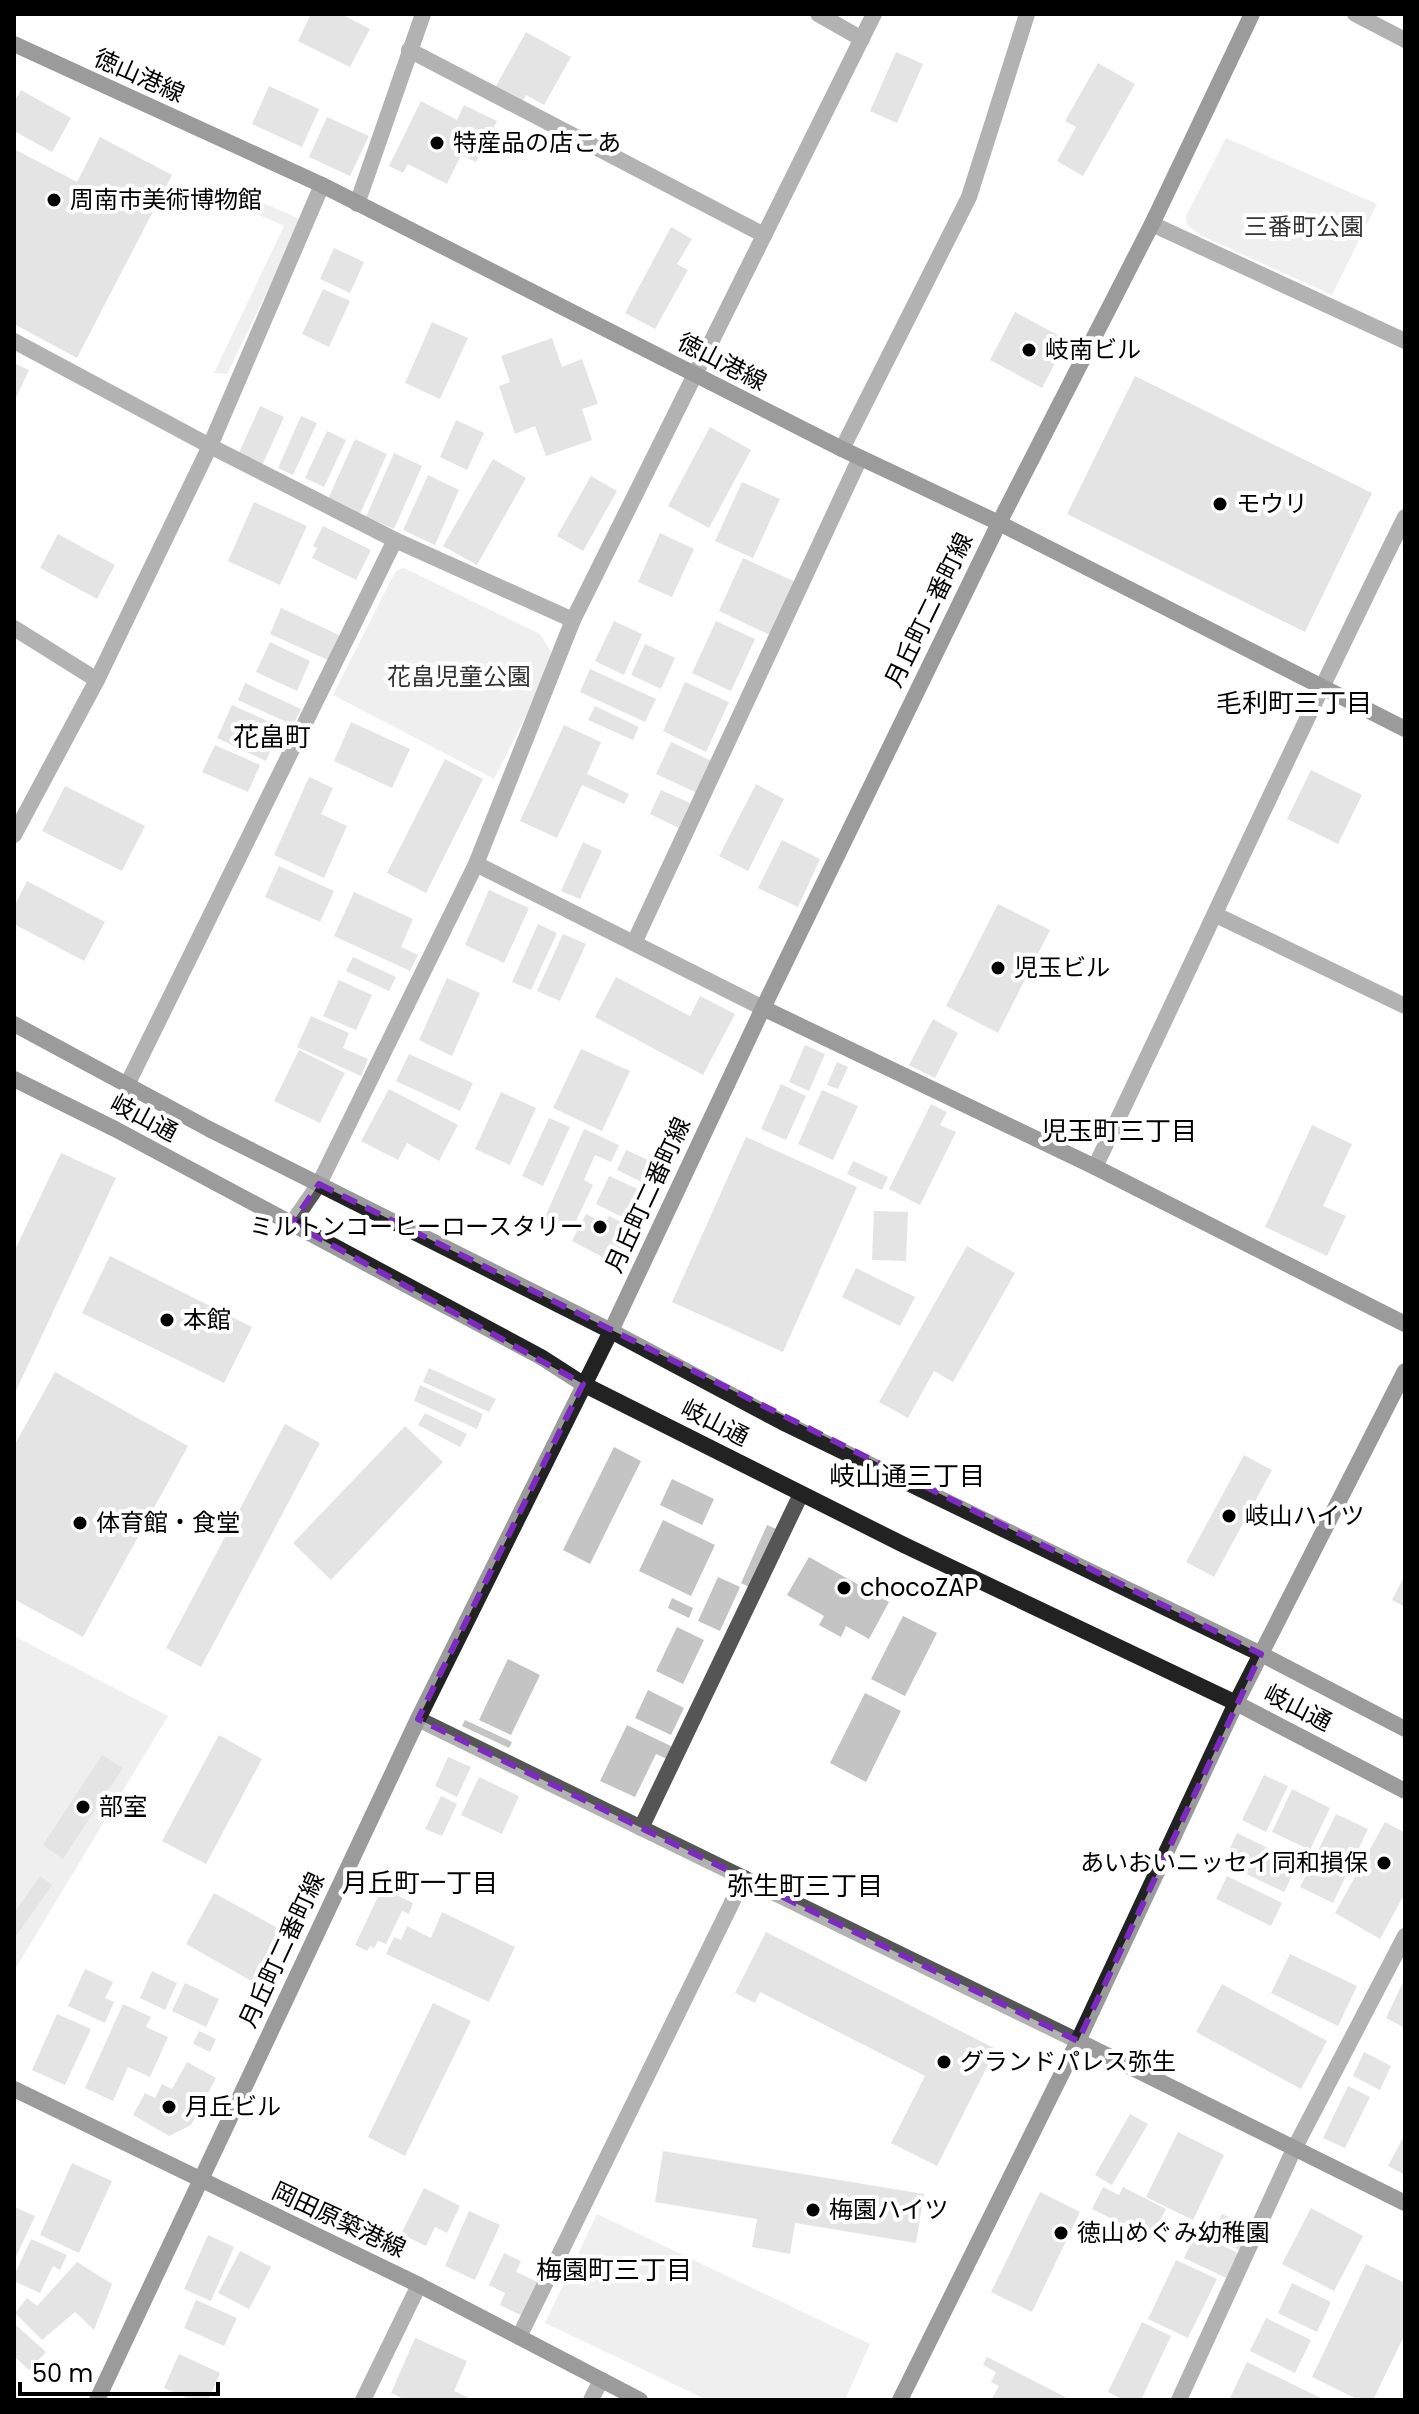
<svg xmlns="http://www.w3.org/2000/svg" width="1419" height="2414" font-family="Poppins,'Noto Sans JP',sans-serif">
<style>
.green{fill:#dcdcdc}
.building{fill:#c4c4c4}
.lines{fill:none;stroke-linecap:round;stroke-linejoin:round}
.street{stroke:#555;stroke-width:16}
.secondary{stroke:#222;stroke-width:16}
.marked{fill:none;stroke:#7b2cbf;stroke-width:6;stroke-dasharray:16 10;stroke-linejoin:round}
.poi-dot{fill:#000;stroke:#fff;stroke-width:3}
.labels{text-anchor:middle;stroke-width:8;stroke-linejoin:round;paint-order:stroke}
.street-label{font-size:24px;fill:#000;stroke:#fff}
.poi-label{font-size:24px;fill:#000;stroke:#fff;text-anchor:start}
.park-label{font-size:24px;fill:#333;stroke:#fff}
.neighbourhood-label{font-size:26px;fill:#000;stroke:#fff}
</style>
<rect width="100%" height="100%" fill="#fff"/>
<g class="green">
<path d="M1226,138l151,66 -45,91 -132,-60 -13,-10 -1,-9z"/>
<path d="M236,191l66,29 -75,154 -13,-1 70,-147 -62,-28z"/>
<path d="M404,568l136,66 10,16v18l-56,111 -161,-84 61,-121 3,-4z"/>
<path d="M14,1636l154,80 -154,255z"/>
<path d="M597,2214l273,130 -25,56h-138l-162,-77z"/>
</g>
<g class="building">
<path d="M311,14h30l29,15 -20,38 -52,-26z"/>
<path d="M526,32l45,25 -27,48 -18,-10 -8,15 -27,-15z"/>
<path d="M896,52l27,12 -26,59 -27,-12z"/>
<path d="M1098,63l37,21 -52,92 -26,-15 19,-34 -11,-6z"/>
<path d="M269,86l50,23 -17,38 -50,-23z"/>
<path d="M21,90l50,28 -19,34 -38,-21v-29z"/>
<path d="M421,101l36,19 7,-15 33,16 -21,41 -15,-7 -14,29 -39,-20 -5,9 -14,-7z"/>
<path d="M327,117l42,19 -19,40 -41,-19z"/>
<path d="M100,137l72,38 -95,183 -63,-34v-171l2,-3 61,32z"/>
<path d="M671,227l21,12 -15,25 11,6 -33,59 -30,-16z"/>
<path d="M334,248l30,14 -14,31 -30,-14z"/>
<path d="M323,289l27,12 -21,46 -27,-13z"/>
<path d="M1015,312l52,28 -25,48 -52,-28z"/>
<path d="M432,322l36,16 -28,61 -35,-16z"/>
<path d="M552,338l10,29 20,-8 16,45 -16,5 10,31 -46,16 -11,-30 -20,8 -16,-48 11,-4 -9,-26z"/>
<path d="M14,363l15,7 -15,32z"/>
<path d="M1135,376l237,117 -67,139 -238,-118z"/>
<path d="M260,406l24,11 -22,49 -24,-11z"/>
<path d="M301,416l16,7 -24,52 -15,-7z"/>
<path d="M456,420l28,13 -17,37 -27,-13z"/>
<path d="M710,427l41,23 -42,78 -41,-22z"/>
<path d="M327,431l19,9 -22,47 -19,-9z"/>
<path d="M355,439l32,15 -27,60 -32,-15z"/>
<path d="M394,453l28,13 -28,63 -28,-12z"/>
<path d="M493,459l33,19 -49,87 -34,-19z"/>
<path d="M428,475l31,15 -24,55 -32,-15z"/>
<path d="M591,476l26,15 -34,60 -26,-15z"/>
<path d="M742,482l38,17 -27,59 -38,-17z"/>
<path d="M254,502l53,24 -27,59 -52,-24z"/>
<path d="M323,526l48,24 -15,30 -44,-22 5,-10 -4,-2z"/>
<path d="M660,533l34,16 -22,48 -34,-15z"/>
<path d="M58,534l57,31 -18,34 -57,-31z"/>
<path d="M743,558l55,25 -24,54 -55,-26z"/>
<path d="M281,608l58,27 -11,25 -58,-26z"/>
<path d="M614,621l28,13 -18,41 -29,-14z"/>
<path d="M716,621l39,18 -24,52 -39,-18z"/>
<path d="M270,642l40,19 -13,30 -41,-19z"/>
<path d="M645,644l30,14 -14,31 -30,-14z"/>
<path d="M590,669l66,30 -11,23 -65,-30z"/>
<path d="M685,682l44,20 -23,50 -43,-21z"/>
<path d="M245,683l56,26 -8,16 -55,-25z"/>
<path d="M232,705l49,22 -15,34 -49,-23z"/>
<path d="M595,706l44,21 -6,13 -45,-20z"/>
<path d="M351,722l59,27 -18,39 -58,-27z"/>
<path d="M564,725l37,17 -14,32 42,20 -5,10 -42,-19 -25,53 -37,-17z"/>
<path d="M671,742l41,19 -15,32 -41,-19z"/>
<path d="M215,745l45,20 -12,27 -46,-20z"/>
<path d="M445,759l38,20 -57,114 -39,-20z"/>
<path d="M1311,770l51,25 -24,49 -51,-25z"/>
<path d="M309,777l24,11 -12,26 26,12 -23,52 -50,-23z"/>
<path d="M756,784l28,15 -36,72 -29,-15z"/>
<path d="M65,786l80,40 -23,45 -80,-40z"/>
<path d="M661,790l29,13 -11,25 -29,-14z"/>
<path d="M782,840l38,19 -22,48 -40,-19z"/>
<path d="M583,842l19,9 -22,48 -19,-8z"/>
<path d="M279,866l55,25 -14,31 -55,-25z"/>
<path d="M27,881l78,41 -21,39 -70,-37v-17z"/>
<path d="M489,890l40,18 -25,55 -39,-18z"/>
<path d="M354,892l59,27 -12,28 17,8 -8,16 -76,-35z"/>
<path d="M998,904l52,26 -52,103 -52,-27z"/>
<path d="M538,924l19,9 -26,57 -19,-8z"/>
<path d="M563,934l23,10 -26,57 -23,-10z"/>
<path d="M353,957l43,20 -7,14 -43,-20z"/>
<path d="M616,977l74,39 10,-20 35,18 -32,61 -108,-58z"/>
<path d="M447,978l33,15 -28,63 -33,-16z"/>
<path d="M339,980l33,15 -16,35 -33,-14z"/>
<path d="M311,1016l38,17 -6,15 25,11 -7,17 -64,-29z"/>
<path d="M933,1019l25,14 -23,45 -26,-13z"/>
<path d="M805,1045l20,9 -16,37 -20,-9z"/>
<path d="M581,1049l49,22 -28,60 -49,-23z"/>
<path d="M299,1050l46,23 -25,50 -46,-22z"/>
<path d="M409,1054l64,29 -13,28 -64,-30z"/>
<path d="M837,1062l11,5 -10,22 -11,-4z"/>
<path d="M781,1084l25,12 -20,44 -25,-11z"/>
<path d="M389,1089l69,36 -19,36 -32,-18 -9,17 -37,-19z"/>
<path d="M822,1090l36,16 -25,54 -35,-16z"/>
<path d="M501,1092l35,16 -26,57 -35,-16z"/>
<path d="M931,1104l16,8 -7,13 16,7 -36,73 -31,-16z"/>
<path d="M549,1118l21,9 -27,59 -21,-10z"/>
<path d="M1312,1125l40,19 -29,62 23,10 -19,40 -62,-29z"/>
<path d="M584,1129l35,16 -8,17 -16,-7 -11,25 9,5 -19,40 -8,-3 -3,6 -19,-9z"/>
<path d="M746,1137l111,50 -74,165 -111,-50z"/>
<path d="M626,1150l40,18 -10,21 -39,-19z"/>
<path d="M61,1153l55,25 -102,217v-143z"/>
<path d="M853,1161l35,16 -6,13 -35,-16z"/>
<path d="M609,1176l31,14 -14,29 -30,-15z"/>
<path d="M874,1211l34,1 -2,49 -34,-1z"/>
<path d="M586,1214l19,10 4,-8 23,11 -18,36 -42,-22z"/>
<path d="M967,1246l48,27 -62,109 -19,-11 -26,47 -29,-16z"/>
<path d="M110,1256l142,71 -28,56 -142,-70z"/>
<path d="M856,1268l59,29 -15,29 -58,-29z"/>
<path d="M429,1368l67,31 -7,13 -66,-30z"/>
<path d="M55,1372l133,74 -105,191 -69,-38v-153z"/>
<path d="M420,1385l63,29 -6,15 -63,-28z"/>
<path d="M425,1413l42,21 -7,13 -42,-22z"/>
<path d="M285,1424l35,19 -119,224 -35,-19z"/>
<path d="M405,1426l38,36 -112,118 -38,-37z"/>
<path d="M614,1447l27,14 -51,103 -27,-14z"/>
<path d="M1244,1455l28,15 -58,107 -28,-15z"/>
<path d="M672,1479l42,20 -12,26 -42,-20z"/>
<path d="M663,1520l52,25 -24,51 -52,-25z"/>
<path d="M767,1525l12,5 -26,59 -12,-6z"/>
<path d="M809,1557l80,45 -20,37 -23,-13 -5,11 -22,-12 5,-9 -37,-21z"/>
<path d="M1405,1575v32l-13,-7z"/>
<path d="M718,1577l22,10 -20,44 -22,-10z"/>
<path d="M672,1598l21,10 -4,10 -21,-10z"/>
<path d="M903,1616l34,17 -32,63 -34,-17z"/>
<path d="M677,1627l27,13 -21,44 -27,-13z"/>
<path d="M508,1659l32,16 -29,60 -32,-15z"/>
<path d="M648,1690l36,18 -13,27 -36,-17z"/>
<path d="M865,1693l36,18 -35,71 -36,-19z"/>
<path d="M465,1720l47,22 -3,6 -47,-22z"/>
<path d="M627,1725l48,23 -6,12 -13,-6 -21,43 -35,-16z"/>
<path d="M219,1735l43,24 -56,105 -44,-23z"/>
<path d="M102,1755l21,13 -60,91 -20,-14z"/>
<path d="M448,1757l23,10 -14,30 -22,-11z"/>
<path d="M1264,1775l24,11 -22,46 -24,-12z"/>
<path d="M479,1777l40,19 -17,38 -41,-19z"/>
<path d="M1292,1789l38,19 -20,42 -38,-18z"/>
<path d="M441,1796l16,8 -15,32 -17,-7z"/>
<path d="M1336,1814l32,15 -35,74 -33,-16z"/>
<path d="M1385,1822l20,11v60l-25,46 -45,-26z"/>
<path d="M1237,1833l62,30 -15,29 -61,-29z"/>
<path d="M40,1876l12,9 -35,50 -3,-2v-20z"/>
<path d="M1227,1876l55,27 -11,23 -55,-27z"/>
<path d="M382,1888l31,15 -4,11 -7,-3 -16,33 -8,-3 -4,7 -4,-2 -3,5 -12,-6z"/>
<path d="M214,1893l71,39 -28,52 -71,-40z"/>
<path d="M442,1912l73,35 -26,55 -103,-48 8,-17 7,3 6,-14 24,12z"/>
<path d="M766,1932l230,117 -59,117 -46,-23 34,-67 -165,-84 -5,11 -20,-10z"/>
<path d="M1290,1954l67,32 -19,40 -67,-33z"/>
<path d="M85,1969l28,13 -8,16 9,4 -9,21 -37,-17z"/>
<path d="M152,1971l25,12 -12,27 -25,-12z"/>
<path d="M1405,1978v50l-19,-10z"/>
<path d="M185,1983l34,16 -13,28 -34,-16z"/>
<path d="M1222,1984l105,57 -26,48 -105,-57z"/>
<path d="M433,2003l38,18 -66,135 -37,-19z"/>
<path d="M123,2004l28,13 -5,10 22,10 -18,40 -22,-10 -15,34 -28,-13z"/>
<path d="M57,2014l34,15 -26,56 -33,-15z"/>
<path d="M199,2031l17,8 -6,13 -17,-8z"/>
<path d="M1364,2052l27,14 -11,24 -27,-14z"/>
<path d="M187,2062l29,16 -25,47 -22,11 -36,-21 12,-22 10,5 7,-14 10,5z"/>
<path d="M1348,2086l22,11 -25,51 -22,-10z"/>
<path d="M1130,2114l18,10 -36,61 -17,-10z"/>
<path d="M1178,2132l46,23 -31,65 -47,-23z"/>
<path d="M1405,2134v41l-17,-9z"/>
<path d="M663,2151l261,43 -8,49 -121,-20 -5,31 -38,-7 5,-28 -102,-17z"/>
<path d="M72,2163l40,18 -33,72 -39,-18z"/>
<path d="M1103,2187l16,8 4,-8 43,22 -15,29 -59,-29z"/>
<path d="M424,2188l36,18 -13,27 -12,-6 -9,19 -25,-12z"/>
<path d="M1040,2192l40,20 -48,100 -41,-20z"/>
<path d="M14,2207l21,9 -21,45z"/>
<path d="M1311,2208l52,28 -29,55 -52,-27z"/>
<path d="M469,2211l31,14 -25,55 -30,-14z"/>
<path d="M1222,2214l30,14 -11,23 -30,-14z"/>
<path d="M1196,2233l42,20 -12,25 -42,-20z"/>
<path d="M208,2235l26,12 -23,54 -27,-12z"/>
<path d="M31,2239l36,16 -7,15 -7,-4 -13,27 -26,-12v-5z"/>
<path d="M240,2251l31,16 -22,42 -31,-16z"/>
<path d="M504,2253l17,8 -5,11 24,11 -16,34 -24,-12 5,-12 -16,-8z"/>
<path d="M1176,2260l41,19 -29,59 -40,-19z"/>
<path d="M77,2262l35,22 -18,46 -19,-18 -33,28 -27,-27 12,-15 10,8z"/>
<path d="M1366,2264l39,19v51l-32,66h-14l-47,-23z"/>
<path d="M1292,2283l39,19 -14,30 -39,-19z"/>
<path d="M196,2300l41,18 -13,28 -40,-18z"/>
<path d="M1266,2318l45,22 -16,33 -45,-22z"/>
<path d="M1142,2322l29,14 -30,64h-17l-16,-8z"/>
<path d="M17,2326l29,26 -17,18 -15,-14v-26z"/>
<path d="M415,2338l52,23 -13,30 20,9h-68l-15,-7z"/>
<path d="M179,2354l41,19 -12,27h-17l-27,-12z"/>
<path d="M987,2357l84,43h-80l8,-14 -8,-4 5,-10 -13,-7z"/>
<path d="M1247,2362l78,38h-96z"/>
</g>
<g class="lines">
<g class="street">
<path d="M818,14l44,25"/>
<path d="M1355,14l50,26"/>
<path d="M409,50l355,185"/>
<path d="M357,204l66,-190"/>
<path d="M1152,224l253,117"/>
<path d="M14,341l196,105 185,94 178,80"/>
<path d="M842,449l127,-252 58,-183"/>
<path d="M14,628l83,52"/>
<path d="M14,835l83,-155 113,-234 112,-261"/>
<path d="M476,864l287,144"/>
<path d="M1216,915l189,91"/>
<path d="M634,943l226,-485"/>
<path d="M127,1085l268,-545"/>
<path d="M1095,1167c104,-217 203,-435 310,-650"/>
<path d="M292,1223l27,-39 157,-320 97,-244 301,-606"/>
<path d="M418,1719l660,322"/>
<path d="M641,1828l160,-334"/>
<path d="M519,2337l225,-459"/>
<path d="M363,2400l56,-115"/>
<path d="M591,2400l10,-20"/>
<path d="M1179,2400l115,-251 111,-213"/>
</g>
<g class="secondary">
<path d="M14,44l308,141 520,264 157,74 406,206"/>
<path d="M763,1008l332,159 310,157"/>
<path d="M14,1024l195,105 402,202 171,91 479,232 144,75"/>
<path d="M14,1079l101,50 426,228 42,27 321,161 332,158 169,88"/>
<path d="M1078,2041l327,162"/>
<path d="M14,2089l405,196 221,115"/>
<path d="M97,2400l321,-681 193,-388 152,-323 236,-485 153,-299 100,-210"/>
<path d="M900,2400l178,-359 158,-338 169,-332"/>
</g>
</g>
<path d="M0 0H1419V2414H0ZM319,1184l942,470 -183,387 -660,-322 165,-335 -291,-161z" fill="#fff" fill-opacity=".55" fill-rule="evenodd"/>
<path class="marked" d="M319,1184l942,470 -183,387 -660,-322 165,-335 -291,-161z"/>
<g class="poi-dot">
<circle cx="437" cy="143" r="8"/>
<circle cx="54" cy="200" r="8"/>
<circle cx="1029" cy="350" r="8"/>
<circle cx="1220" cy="504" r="8"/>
<circle cx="998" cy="968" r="8"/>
<circle cx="600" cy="1227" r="8"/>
<circle cx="167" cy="1320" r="8"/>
<circle cx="1229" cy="1516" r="8"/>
<circle cx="80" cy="1523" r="8"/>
<circle cx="844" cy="1588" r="8"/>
<circle cx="83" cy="1807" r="8"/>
<circle cx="1384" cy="1863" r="8"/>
<circle cx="944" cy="2062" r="8"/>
<circle cx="169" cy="2107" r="8"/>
<circle cx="813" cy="2210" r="8"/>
<circle cx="1061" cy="2233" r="8"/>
</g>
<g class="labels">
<g class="street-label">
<text transform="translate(139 76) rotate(24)" y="8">徳山港線</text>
<text transform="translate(722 362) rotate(27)" y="8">徳山港線</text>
<text transform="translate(929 610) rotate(-64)" y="8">月丘町二番町線</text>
<text transform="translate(144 1118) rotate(28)" y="8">岐山通</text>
<text transform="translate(648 1195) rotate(-65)" y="8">月丘町二番町線</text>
<text transform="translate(715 1423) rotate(27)" y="8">岐山通</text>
<text transform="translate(1298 1708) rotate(27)" y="8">岐山通</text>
<text transform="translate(282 1950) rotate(-65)" y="8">月丘町二番町線</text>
<text transform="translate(339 2220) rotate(25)" y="8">岡田原築港線</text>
</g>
<g class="poi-label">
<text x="453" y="151">特産品の店こあ</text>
<text x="70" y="208">周南市美術博物館</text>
<text x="1045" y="358">岐南ビル</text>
<text x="1236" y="512">モウリ</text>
<text x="1014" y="976">児玉ビル</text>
<text x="584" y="1235" text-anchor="end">ミルトンコーヒーロースタリー</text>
<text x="183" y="1328">本館</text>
<text x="1245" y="1524">岐山ハイツ</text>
<text x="96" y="1531">体育館・食堂</text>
<text x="860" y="1596">chocoZAP</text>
<text x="99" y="1815">部室</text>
<text x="1368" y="1871" text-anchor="end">あいおいニッセイ同和損保</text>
<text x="960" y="2070">グランドパレス弥生</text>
<text x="185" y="2115">月丘ビル</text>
<text x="829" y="2218">梅園ハイツ</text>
<text x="1077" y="2241">徳山めぐみ幼稚園</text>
</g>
<g class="park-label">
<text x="1304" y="235">三番町公園</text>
<text x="459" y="685">花畠児童公園</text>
</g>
<g class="neighbourhood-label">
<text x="1294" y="712">毛利町三丁目</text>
<text x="272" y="746">花畠町</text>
<text x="1119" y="1140">児玉町三丁目</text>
<text x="907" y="1485">岐山通三丁目</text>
<text x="420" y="1892">月丘町一丁目</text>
<text x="805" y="1895">弥生町三丁目</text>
<text x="614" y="2279">梅園町三丁目</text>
</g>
</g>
<rect width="1419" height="2414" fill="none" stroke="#000000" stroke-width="32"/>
<path d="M20 2382v12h198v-12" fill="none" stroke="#000000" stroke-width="4"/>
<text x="32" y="2382" font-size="24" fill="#000000" stroke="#ffffff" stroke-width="6" paint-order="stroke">50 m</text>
</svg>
